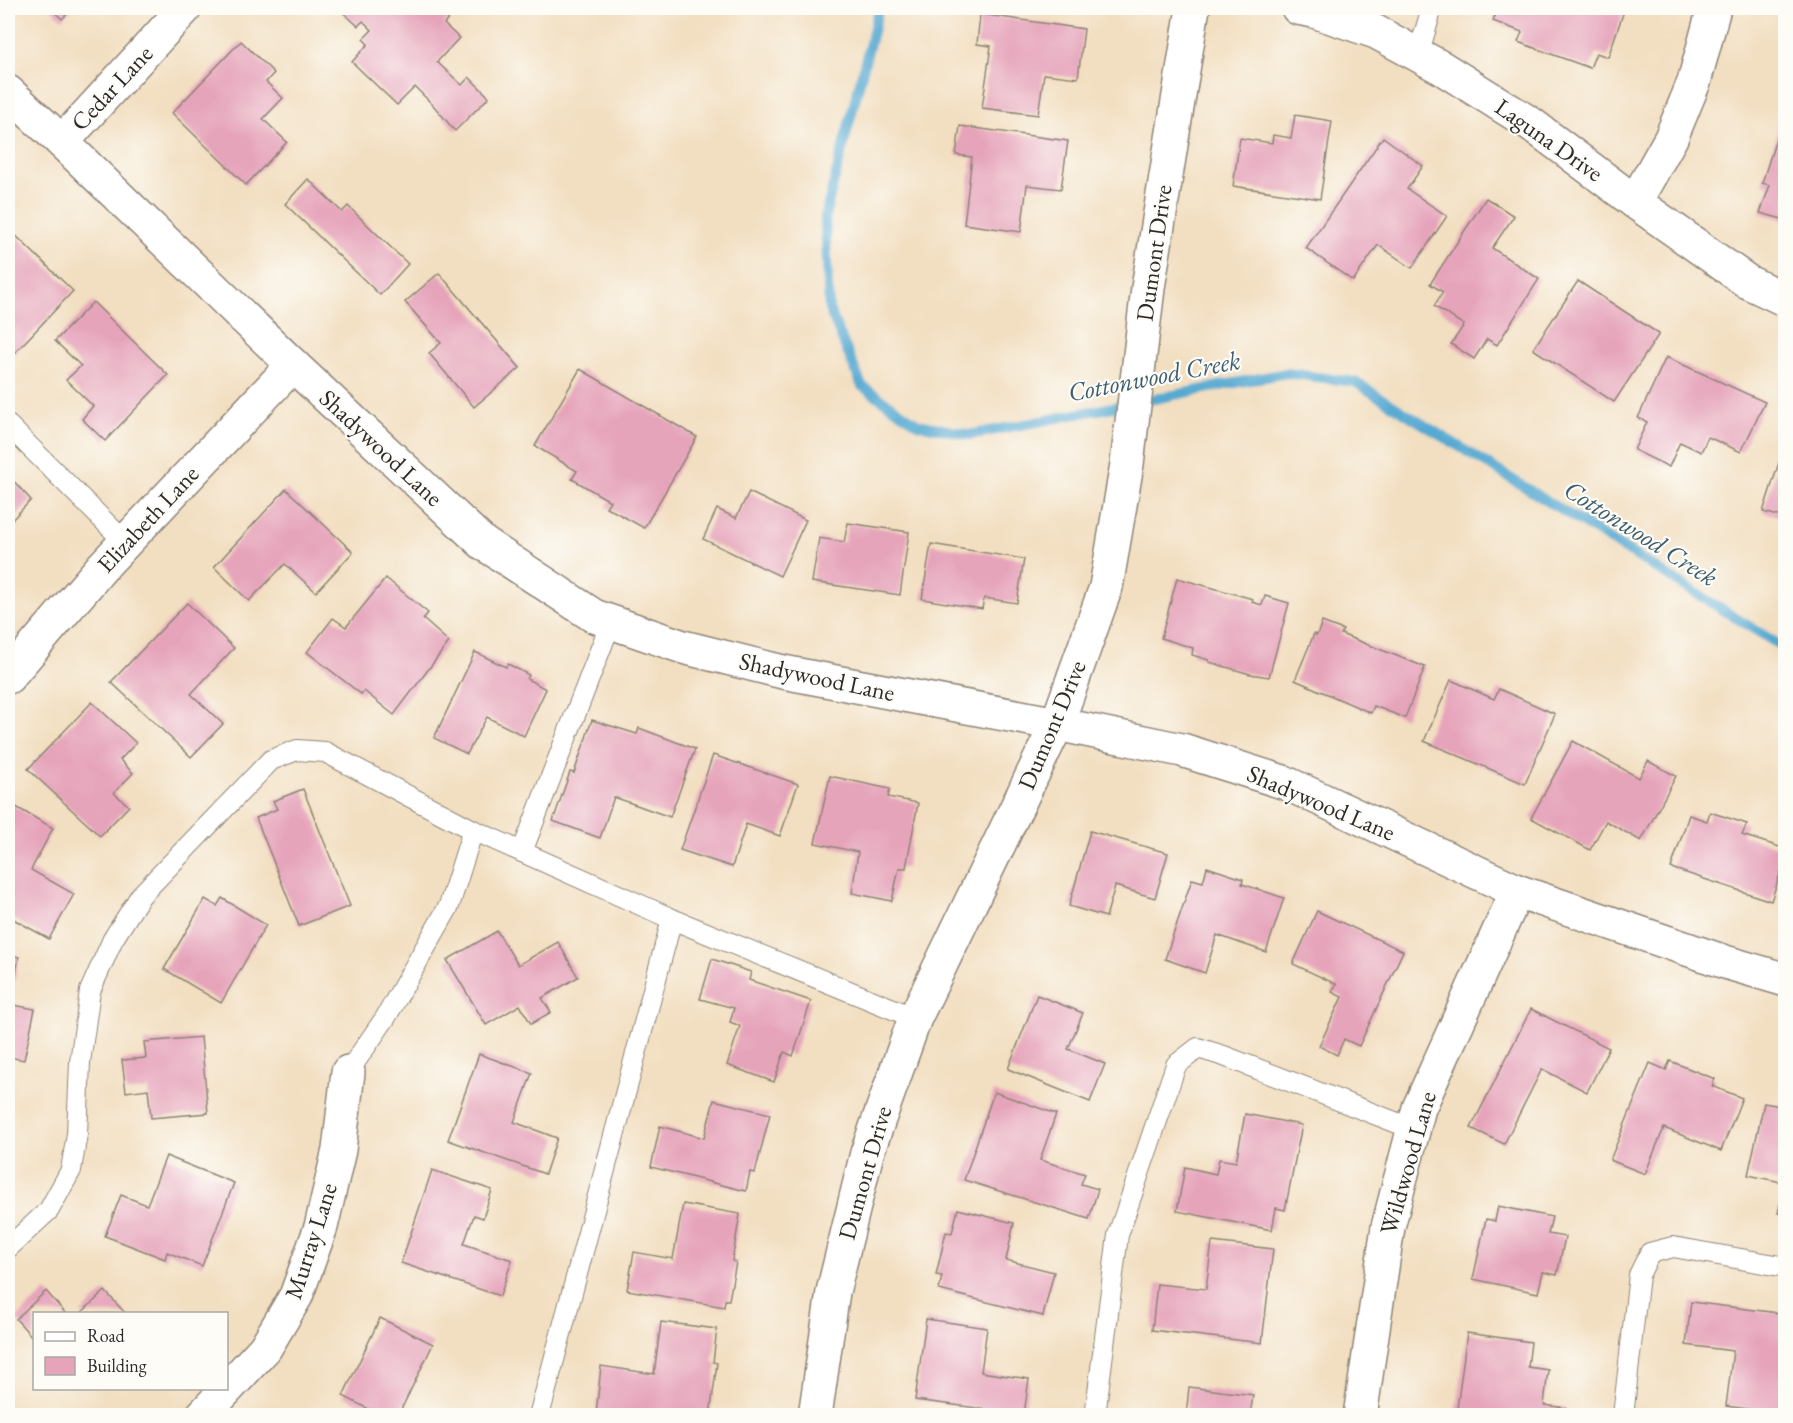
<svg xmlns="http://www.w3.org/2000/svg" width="1793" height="1423" font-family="'EB Garamond',serif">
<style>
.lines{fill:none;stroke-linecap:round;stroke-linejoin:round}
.stream{stroke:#56a9d1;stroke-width:10}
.building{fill:#e6a4bb}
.lane-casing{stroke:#8e8476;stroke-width:22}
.street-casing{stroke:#8e8476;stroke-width:36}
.secondary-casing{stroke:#8e8476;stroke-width:36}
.lane{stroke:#fff;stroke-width:20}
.street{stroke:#fff;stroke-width:33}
.secondary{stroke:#fff;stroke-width:33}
.labels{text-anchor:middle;stroke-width:4.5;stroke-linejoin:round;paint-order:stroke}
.street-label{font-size:24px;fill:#2b2b2b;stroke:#fdfcf7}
.water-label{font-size:26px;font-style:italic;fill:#3c5d6d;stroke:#fdfcf7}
</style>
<rect width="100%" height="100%" fill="#fdfcf7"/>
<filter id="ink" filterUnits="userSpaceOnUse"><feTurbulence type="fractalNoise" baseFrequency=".0167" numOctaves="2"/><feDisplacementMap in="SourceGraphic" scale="12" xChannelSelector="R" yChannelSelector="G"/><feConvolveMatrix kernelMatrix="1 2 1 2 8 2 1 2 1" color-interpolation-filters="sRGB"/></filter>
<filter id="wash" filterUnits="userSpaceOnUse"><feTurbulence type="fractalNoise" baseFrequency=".008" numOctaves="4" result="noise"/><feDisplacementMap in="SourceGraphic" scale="24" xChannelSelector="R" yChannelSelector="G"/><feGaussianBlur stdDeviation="1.35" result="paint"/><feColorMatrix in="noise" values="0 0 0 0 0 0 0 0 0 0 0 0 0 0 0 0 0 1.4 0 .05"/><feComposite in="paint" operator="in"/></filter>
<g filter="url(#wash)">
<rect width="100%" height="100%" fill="#f2dec0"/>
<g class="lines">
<path class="stream" d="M879,8l-54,208 4,93 33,77 56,38 52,11 316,-62 69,9 431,267"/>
</g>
<g id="blocks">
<g class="building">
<path d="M50,8h23l-11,11z"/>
<path d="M338,8h118l1,1 -13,15 15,14 -22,24 25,23 7,-8 20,20 -34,34 -22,-26 -18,-18 -18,18 -45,-43 16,-18 -5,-5 9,-9 -9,-9 -5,5z"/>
<path d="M1497,8h128l-17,49 -12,-4 -6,15 -72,-26 4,-10 -29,-11z"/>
<path d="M980,14l104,15 -6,49 -34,-4 -6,41 -56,-7 9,-62 -14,-2z"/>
<path d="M241,41l33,32 -8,9 17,16 -20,21 24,23 -41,43 -74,-72z"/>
<path d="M1295,115l37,6 -12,78 -87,-13 7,-48 32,5 1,-8 18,3z"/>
<path d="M1783,117l3,1v102l-26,-7 10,-28 -8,-2z"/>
<path d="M960,126l108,15 -7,48 -34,-4 -6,47 -57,-8 8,-67 -16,-2z"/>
<path d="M1383,137l40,29 -16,23 40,27 -35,52 -34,-23 -25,36 -47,-33z"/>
<path d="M308,179l34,33 6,-6 60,58 -28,31 -95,-91z"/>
<path d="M1486,198l28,18 -22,32 47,31 -42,66 -10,-6 -13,20 -23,-15 13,-19 -30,-19 9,-14 -13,-8z"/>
<path d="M8,228l65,63 -65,69z"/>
<path d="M439,273l81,95 -46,39 -45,-54 12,-10 -36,-41z"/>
<path d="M1578,281l81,53 -45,68 -81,-53z"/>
<path d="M93,302l75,73 -63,66 -23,-22 11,-13 -27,-26 15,-14 -26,-25z"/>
<path d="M1666,357l99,45 -24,50 -33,-15 -7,15 -21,-10 -11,25 -35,-17 13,-28 -9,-4z"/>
<path d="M580,369l117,68 -53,91 -38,-21 4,-6 -38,-22 5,-8 -42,-25z"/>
<path d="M1785,444h1v74l-23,-6z"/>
<path d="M8,475l23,25 -23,24z"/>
<path d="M286,489l67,63 -37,40 -31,-28 -36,37 -35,-34z"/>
<path d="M749,492l57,28 -26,56 -77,-37 14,-30 19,9z"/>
<path d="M848,523l61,9 -9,63 -88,-13 7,-44 25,4z"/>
<path d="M931,544l93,15 -7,44 -33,-5 -2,11 -60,-10z"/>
<path d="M386,578l42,35 -5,6 26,23 -55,73 -30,-24 -3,3 -54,-42 26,-34 13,9z"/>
<path d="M1177,578l76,21 -1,3 10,3 3,-9 24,7 -20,74 -19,-3 -41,-12v-2l-17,-5 1,-7 -32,-10z"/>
<path d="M187,603l47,45 -43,46 32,30 -32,33 -80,-75z"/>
<path d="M1322,622l21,8 -2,4 84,33 -20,51 -31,-12 -3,7 -76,-33 19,-46 3,1z"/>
<path d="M475,652l31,15 2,-3 21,11 -2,4 19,10 -22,47 -37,-19 -20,37 -33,-16z"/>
<path d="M1451,680l43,19 5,-10 56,25 -30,70 -101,-43z"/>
<path d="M92,702l44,41 -16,17 13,13 -19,20 15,13 -29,30 -72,-67z"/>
<path d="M592,720l45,14 2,-6 56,21 -25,68 -56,-20 -14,41 -47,-17 17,-49 4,1z"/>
<path d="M1573,741l66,37 9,-17 28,15 -35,65 -35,-20 -16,29 -59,-32z"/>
<path d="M713,755l85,29 -18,52 -34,-12 -14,43 -52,-17z"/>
<path d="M830,776l60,13 -2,8 30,6 -12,65h-7l-7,33 -40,-8 6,-41 -43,-9z"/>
<path d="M303,789l47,117 -51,20 -43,-108 21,-9 -4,-8z"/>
<path d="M9,803l44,25 -22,42 43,24 -25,45 -41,-23v-109z"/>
<path d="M1710,812l37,12 -5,11 44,14v7l-15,45 -100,-33 18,-53 18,6z"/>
<path d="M1090,831l78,22 -13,45 -40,-12 -9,31 -37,-11z"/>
<path d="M1207,867l36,12 -1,5 42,14 -18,54 -49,-17 -12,38 -40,-14 27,-80 11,3z"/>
<path d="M222,898l44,27 -45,78 -57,-34 41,-70 12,7z"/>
<path d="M1317,911l86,40 -44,95 -15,-7 -7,16 -18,-9 23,-49 -10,-5 4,-8 -43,-20z"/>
<path d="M497,931l21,34 40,-23 20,35 -36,21 9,14 -20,12 -11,-19 -34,20 -39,-65z"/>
<path d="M8,954l11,3 -6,31 -5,-1z"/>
<path d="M712,959l39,13 -2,8 62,21 -18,55 -9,-4 -10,30 -47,-17 13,-39 -10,-4 4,-14 -34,-9z"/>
<path d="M1037,995l46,18 -15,36 37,15 -15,38 -82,-33z"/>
<path d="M8,1004l27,5 -11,51 -16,-3z"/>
<path d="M1531,1009l78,39 -22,44 -45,-23 -38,75 -33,-16z"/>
<path d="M201,1037l7,76 -57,5 -3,-29 -22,3 -4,-32 24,-2 -2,-16z"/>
<path d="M479,1054l53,19 -18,49 43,16 -12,36 -97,-34z"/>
<path d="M1670,1061l45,18 -3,7 30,12 -21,53 -57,-23 -19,46 -35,-14 40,-97 16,7z"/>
<path d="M994,1092l62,22 -16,46 45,14 -4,10 17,5 -9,30 -125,-39z"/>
<path d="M714,1100l56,14 -15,59 -5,-1 -4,19 -95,-24 9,-41 44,12z"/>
<path d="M1764,1103l22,4v76l-38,-8z"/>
<path d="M1245,1114l57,11 -17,85 -9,-2 -4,22 -95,-19 8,-44 31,7 3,-15 17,3z"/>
<path d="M166,1156l68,27 -32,83 -35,-14 -2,7 -60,-23 16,-41 26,10z"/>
<path d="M432,1170l60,20 -9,28 -9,-3 -10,29 48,16 -12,36 -99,-33z"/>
<path d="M1785,1185l1,1v28l-8,-1z"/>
<path d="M683,1204l57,10 -8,47 4,1 -7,38h-4l-1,7 -97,-17 7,-38 39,7z"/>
<path d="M1498,1206l54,11 -4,17 17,3 -8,38 -14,-3 -5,21 -65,-14 13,-60 9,2z"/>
<path d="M958,1209l56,14 -8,37 48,12 -11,44 -104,-26 3,-14 -6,-1 10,-43 6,1z"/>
<path d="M1212,1242l61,7 -11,94 -110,-13 5,-46 49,5z"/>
<path d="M46,1291l20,23h-32v25l-18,-20z"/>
<path d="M105,1291l21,23h-46z"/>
<path d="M1691,1302l95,12v84l-3,16 -57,-8 7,-55 -47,-6z"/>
<path d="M380,1318l53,26 -35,72h-16l-39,-20z"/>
<path d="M926,1319l61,9 -6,44 48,7 -5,35 -109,-14z"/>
<path d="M661,1322l56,7 -4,33 4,1 -7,53h-94l-20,-2 5,-48 53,8z"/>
<path d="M1467,1333l64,9 -3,25 20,3 -4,35 22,3 -1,8h-109z"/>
<path d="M1189,1387l64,8 -3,21h-64z"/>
</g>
</g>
</g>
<g filter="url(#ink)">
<use href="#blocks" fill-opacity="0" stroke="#8e8476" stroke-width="1.5"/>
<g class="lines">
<g class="lane-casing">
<g id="lane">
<path d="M1418,55l14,-47"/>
<path d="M8,425l117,117"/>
<path d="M522,852l89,-230"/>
<path d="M348,1072l38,-55 63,-111 24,-76"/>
<path d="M8,1248l41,-38 22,-40 6,-36 3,-72 10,-71 23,-52 28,-44 130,-135 26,-10 28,2 148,78 49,22 150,67 243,99"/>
<path d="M539,1416l133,-497"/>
<path d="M1095,1416l23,-181 58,-170 22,-17 26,8 189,73"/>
<path d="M1623,1416l16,-141 11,-22 23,-6 113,20"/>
</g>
</g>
<g class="street-casing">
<g id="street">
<path d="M1298,8l16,3 62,21 66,36 89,56 104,78 113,80 38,18"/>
<path d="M8,92l54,50 231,223 190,178 111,73 89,31 100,25 274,52 125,26 104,33 231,108 208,71 61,18"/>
<path d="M62,142l123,-134"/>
<path d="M1635,202l36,-64 23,-56 20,-74"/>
<path d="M8,677l95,-111 190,-201"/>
<path d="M202,1416l63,-68 31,-52 25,-69 18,-77 9,-78"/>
<path d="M1360,1416l28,-189 31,-119 98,-217"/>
</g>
</g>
<g class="secondary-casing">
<path id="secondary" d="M815,1416l18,-124 34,-139 48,-135 142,-294 49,-137 21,-123 21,-176 45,-280"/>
</g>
<use href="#lane" class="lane"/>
<use href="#street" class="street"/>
<use href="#secondary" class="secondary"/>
</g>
</g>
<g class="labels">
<g class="street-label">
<text transform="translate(112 88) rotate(-47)" y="8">Cedar Lane</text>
<text transform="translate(1549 140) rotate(35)" y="8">Laguna Drive</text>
<text transform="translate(1154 253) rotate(-82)" y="8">Dumont Drive</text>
<text transform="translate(381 448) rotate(43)" y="8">Shadywood Lane</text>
<text transform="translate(148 519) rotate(-47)" y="8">Elizabeth Lane</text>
<text transform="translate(817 677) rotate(12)" y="8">Shadywood Lane</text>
<text transform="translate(1052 725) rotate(-67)" y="8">Dumont Drive</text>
<text transform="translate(1321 803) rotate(23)" y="8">Shadywood Lane</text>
<text transform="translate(1408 1163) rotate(-74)" y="8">Wildwood Lane</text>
<text transform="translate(865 1173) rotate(-74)" y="8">Dumont Drive</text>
<text transform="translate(311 1241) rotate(-72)" y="8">Murray Lane</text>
</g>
<g class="water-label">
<text transform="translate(1154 376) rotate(-11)" y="9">Cottonwood Creek</text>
<text transform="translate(1641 533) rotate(32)" y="9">Cottonwood Creek</text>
</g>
</g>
<rect width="1793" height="1423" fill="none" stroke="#fdfcf7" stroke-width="30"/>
<rect x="33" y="1312" width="195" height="78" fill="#fdfcf7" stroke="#a9a8a5" stroke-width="1.5"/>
<rect x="45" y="1332" width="30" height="9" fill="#ffffff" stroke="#a9a8a5" stroke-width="1.5"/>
<text x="87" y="1342" font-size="18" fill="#2b2b2b">Road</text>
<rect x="45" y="1357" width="30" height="18" fill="#e6a4bb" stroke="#a9a8a5" stroke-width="1.5"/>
<text x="87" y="1372" font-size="18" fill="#2b2b2b">Building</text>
</svg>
